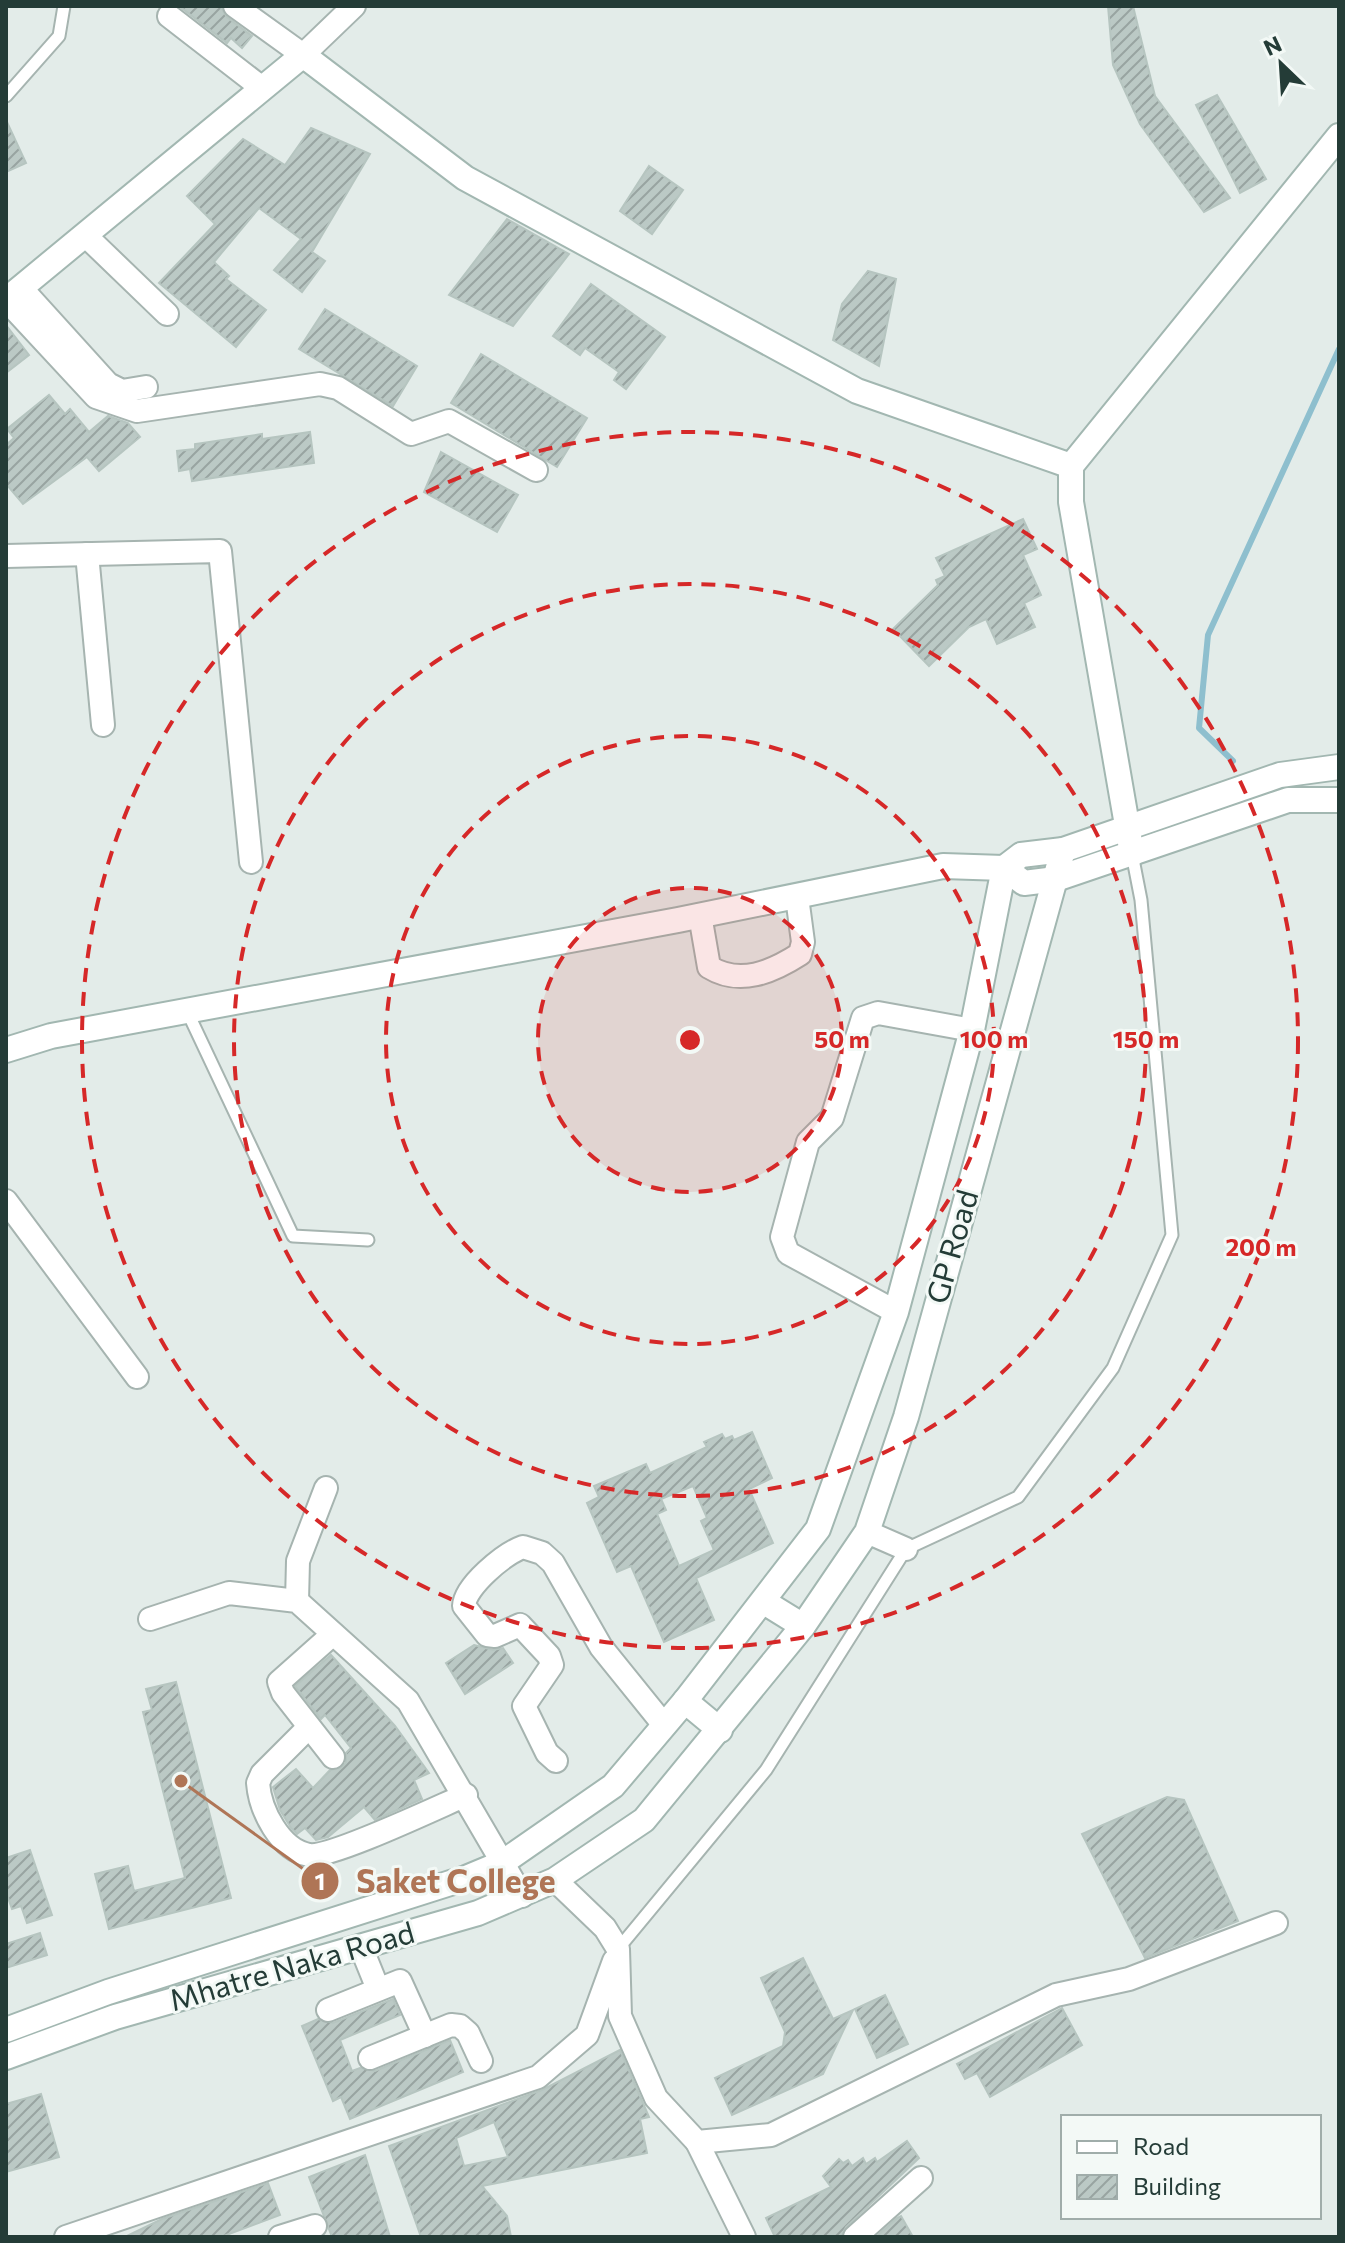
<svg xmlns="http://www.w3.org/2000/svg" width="1345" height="2243" font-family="Commissioner,sans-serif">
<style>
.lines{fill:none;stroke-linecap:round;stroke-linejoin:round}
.stream{stroke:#8ebfce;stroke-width:6}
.building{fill:url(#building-hatch);stroke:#b6c5c0;stroke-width:2;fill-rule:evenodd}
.lane-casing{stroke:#a6b4b0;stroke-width:15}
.street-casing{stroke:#a6b4b0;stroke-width:26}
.secondary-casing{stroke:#a2b7b1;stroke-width:28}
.lane{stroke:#fff;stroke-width:11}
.street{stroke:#fff;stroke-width:22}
.secondary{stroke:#fff;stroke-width:24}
.ring{fill:none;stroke:#d62828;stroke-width:4;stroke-dasharray:14 10}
.labels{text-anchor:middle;stroke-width:6;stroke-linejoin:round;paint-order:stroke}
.street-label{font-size:30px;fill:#243c37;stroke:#f3f9f6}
.centre{fill:#d62828;stroke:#f3f9f6;stroke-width:4}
.ring-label{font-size:24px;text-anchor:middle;font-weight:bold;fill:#d62828;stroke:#f3f9f6;stroke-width:6;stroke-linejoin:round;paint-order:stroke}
.leader{fill:none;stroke:#af7556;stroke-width:3}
.callout-dot{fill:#af7556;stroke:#f3f9f6;stroke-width:3}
.mark-label{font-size:24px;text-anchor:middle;font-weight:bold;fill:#fff}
.callout-label{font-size:32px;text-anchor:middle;font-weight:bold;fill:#af7556;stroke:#f3f9f6;stroke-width:6;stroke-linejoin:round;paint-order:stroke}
</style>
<defs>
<pattern id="building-hatch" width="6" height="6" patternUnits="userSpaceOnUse" patternTransform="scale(2)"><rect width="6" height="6" fill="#bbc9c5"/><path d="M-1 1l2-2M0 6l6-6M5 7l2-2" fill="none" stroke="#98a4a1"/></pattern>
</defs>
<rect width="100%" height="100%" fill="#e3ece9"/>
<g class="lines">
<path class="stream" d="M1233,761l-34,-33 9,-93 131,-286"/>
</g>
<g class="building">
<path d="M179,6h41l7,11 25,19 -10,12 -11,-10 -4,5z"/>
<path d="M1108,6h25l22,90 75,102 -26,14 -64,-88 -27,-59z"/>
<path d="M1217,95l49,84 -26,14 -44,-88z"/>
<path d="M6,120l20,43 -20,9z"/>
<path d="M311,128l59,26 -58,98 13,9 -23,31 -28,-22 27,-31 -42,-31 -45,54 15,14 -3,3 40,31 -30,37 -77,-64 56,-59 -28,-28 56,-57 42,26z"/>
<path d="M649,166l34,24 -31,44 -32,-23z"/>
<path d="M507,219l62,35 -56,72 -64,-31z"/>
<path d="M868,271l28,8 -17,87 -46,-26 9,-36z"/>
<path d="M591,284l74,53 -39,52 -12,-9 5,-8 -34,-24 -5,7 -27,-19z"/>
<path d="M325,309l92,57 -24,40 -94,-57z"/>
<path d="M6,325l23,30 -23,18z"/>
<path d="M481,354l106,64 -30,49 -106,-64z"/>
<path d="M49,395l16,19 5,-5 19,23 19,-16 20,7 12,14 -41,34 -12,-14 -64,47 -17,-20v-39l8,-7 -7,-9z"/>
<path d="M310,432l4,31 -122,18 -2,-12 -11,2 -2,-20 18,-2v-5l67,-10v5z"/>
<path d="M441,452l77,43 -21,37 -73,-40z"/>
<path d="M1023,519l14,30 -14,6 18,40 -17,8 11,24 -38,17 -11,-25 -17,8 -40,39 -36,-37 45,-44 -2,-5 9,-4 -9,-18z"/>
<path d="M752,1432l20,46 -23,11 24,54 -77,35 18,42 -50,22 -33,-76 -14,6 -30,-69 12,-6 -5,-11 52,-22 4,9 57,-26 -3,-5 18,-8 3,5 7,-3 2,4zM693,1486l14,32 -6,3 13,29 -35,16 -22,-52 9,-4 -5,-11z"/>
<path d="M474,1645l19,5 10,-2 10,15 -48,31 -19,-31z"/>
<path d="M331,1655l64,71 34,47 -15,7 8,19 -47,21 -11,-13 -36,30 -12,3 -11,-12 -8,6 -6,-6 -11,-18 -7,-23 23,-18 17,19 17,-18 11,-2 5,-5v-10l5,-5 -26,-33 -4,4 -26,-33z"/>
<path d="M176,1682l55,216 -122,31 -14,-55 33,-8 6,25 51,-13 -42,-166 9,-2 -6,-21z"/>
<path d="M1167,1797l17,3 54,121 -93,37 -63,-124z"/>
<path d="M30,1850l22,65 -25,8 -6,-17 -9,3 -6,-17v-34z"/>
<path d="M40,1933l7,22 -41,13v-24z"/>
<path d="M803,1958l30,61 20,-9 -30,64 -91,41 -17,-37 68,-32 2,-14 -24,-54z"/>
<path d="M885,1995l23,49 -31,14 -22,-49z"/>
<path d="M393,1999l7,16 -60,25 12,31 8,-3 15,3 75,-31 13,32 -113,47 -9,-22 -8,4 -31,-75 16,-7 15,4z"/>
<path d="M1062,2008l20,37 -92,52 -13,-24 -12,6 -8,-15z"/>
<path d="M620,2050l29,67 -9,2 7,34 -165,33 25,30 4,21h-90l-32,-91 153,-56zM494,2122l14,35 -44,9 -8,-28z"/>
<path d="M41,2094l18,63 -53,15v-68z"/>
<path d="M907,2141l12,17 -73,69 -5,10h-66l-9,-19 65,-31 -8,-11 16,-17 4,4 5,-3 4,6 11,-8 3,6 9,-6 2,4z"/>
<path d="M365,2155l25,82h-58l-23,-60z"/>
<path d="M268,2183l12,32 -59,22h-96l37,-18z"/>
<path d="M901,2216l12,21h-37l21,-19z"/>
</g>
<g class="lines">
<g class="lane-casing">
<g id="lane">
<path d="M6,96l53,-60 5,-30"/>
<path d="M187,1011l106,225 75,4"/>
<path d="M618,1949l148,-179 140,-221 112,-52 95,-129 59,-133 -31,-335 -9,-46"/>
</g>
</g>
<g class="street-casing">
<g id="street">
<path d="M235,6l68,49 51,-49"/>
<path d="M169,16l93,72"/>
<path d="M85,235l82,79"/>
<path d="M21,288l87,96 14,7 24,-4"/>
<path d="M6,300l90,97 41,14 183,-27 18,4 73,46 38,-13 87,49"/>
<path d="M87,554l16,171"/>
<path d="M6,556l214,-5 31,311"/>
<path d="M700,915l9,52c31,19 63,5 91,-13l3,-12 -6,-45"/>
<path d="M6,1201l131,176"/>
<path d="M896,1312l-108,-59 -6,-16 26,-95 24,-24 31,-100 15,-5 94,17"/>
<path d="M867,1532l39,17"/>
<path d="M297,1601l1,-40 28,-73"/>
<path d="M150,1619l79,-26 68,8 111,100 114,195"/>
<path d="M309,1727l-47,47 -4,9c2,27 22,67 51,72 22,3 129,-48 157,-60"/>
<path d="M333,1757l-50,-64 -4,-11 54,-48"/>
<path d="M556,1761l-9,-8 -23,-47 28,-41 -3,-9 -29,-31 -25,11 -8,-1 -23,-29c1,-20 40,-52 59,-59l19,6 11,10 48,84 63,78"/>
<path d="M555,1880l50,48 13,21 2,67 36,82 41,44 74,-7 285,-140 73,-16 147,-56"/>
<path d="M361,1947l17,42"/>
<path d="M328,2010l72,-29 25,55"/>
<path d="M370,2058l81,-33 9,1 8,7 13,28"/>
<path d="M697,2142l47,95"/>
<path d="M66,2237l472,-160 49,-42 27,-74"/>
<path d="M280,2237l35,-11"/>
<path d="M855,2237l66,-59"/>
</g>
</g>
<g class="secondary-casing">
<g id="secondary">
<path d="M6,300l297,-245 162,123 392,213 214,75 268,-330"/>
<path d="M1071,466v36l61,352"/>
<path d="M1004,868l17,-13 42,-5 217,-75 59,-8"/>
<path d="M6,1050l45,-14 627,-116 265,-54 61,2 20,15 32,-4 232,-79h51"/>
<path d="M764,1602l39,24"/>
<path d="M685,1701l35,29"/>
<path d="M6,2030l102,-38 358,-114 36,-15 111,-77 72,-85 133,-172 78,-217 76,-282 32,-162"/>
<path d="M6,2057l109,-40 363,-104 77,-33 89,-60 159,-194 64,-94 39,-115 157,-567"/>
</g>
</g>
<use href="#lane" class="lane"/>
<use href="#street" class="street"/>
<use href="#secondary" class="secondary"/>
</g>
<circle cx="690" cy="1040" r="152" fill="#d62828" fill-opacity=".12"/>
<g class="ring">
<circle cx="690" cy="1040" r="152"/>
<circle cx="690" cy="1040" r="304"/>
<circle cx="690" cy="1040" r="456"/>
<circle cx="690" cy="1040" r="608"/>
</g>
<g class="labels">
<g class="street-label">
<text transform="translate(953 1247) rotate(-74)" y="10">GP Road</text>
<text transform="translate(292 1967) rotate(-16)" y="10">Mhatre Naka Road</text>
</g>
</g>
<circle cx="690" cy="1040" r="12" class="centre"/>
<g class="ring-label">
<text x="842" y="1048">50 m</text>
<text x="994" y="1048">100 m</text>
<text x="1146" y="1048">150 m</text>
<text x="1261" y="1256">200 m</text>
</g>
<path class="leader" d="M181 1781L320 1881"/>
<g class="callout-dot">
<circle cx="181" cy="1781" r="8"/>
<circle cx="320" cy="1881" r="20"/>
</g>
<g class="mark-label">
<text x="320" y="1890">1</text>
</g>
<g class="callout-label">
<text x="456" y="1893">Saket College</text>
</g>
<rect width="1345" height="2243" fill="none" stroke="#243c37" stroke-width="16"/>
<rect x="1061" y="2115" width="260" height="104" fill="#f3f9f6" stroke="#a0adaa" stroke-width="2"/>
<rect x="1077" y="2141" width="40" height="12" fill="#ffffff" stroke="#a0adaa" stroke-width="2"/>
<text x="1133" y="2155" font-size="24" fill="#243c37">Road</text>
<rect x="1077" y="2175" width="40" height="24" fill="url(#building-hatch)" stroke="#a0adaa" stroke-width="2"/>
<text x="1133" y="2195" font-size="24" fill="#243c37">Building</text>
<g transform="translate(1281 64) rotate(335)" stroke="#f3f9f6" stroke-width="6" paint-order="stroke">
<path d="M0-6L14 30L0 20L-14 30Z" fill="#243c37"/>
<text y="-12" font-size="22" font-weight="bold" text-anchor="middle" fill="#243c37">N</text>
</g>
</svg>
